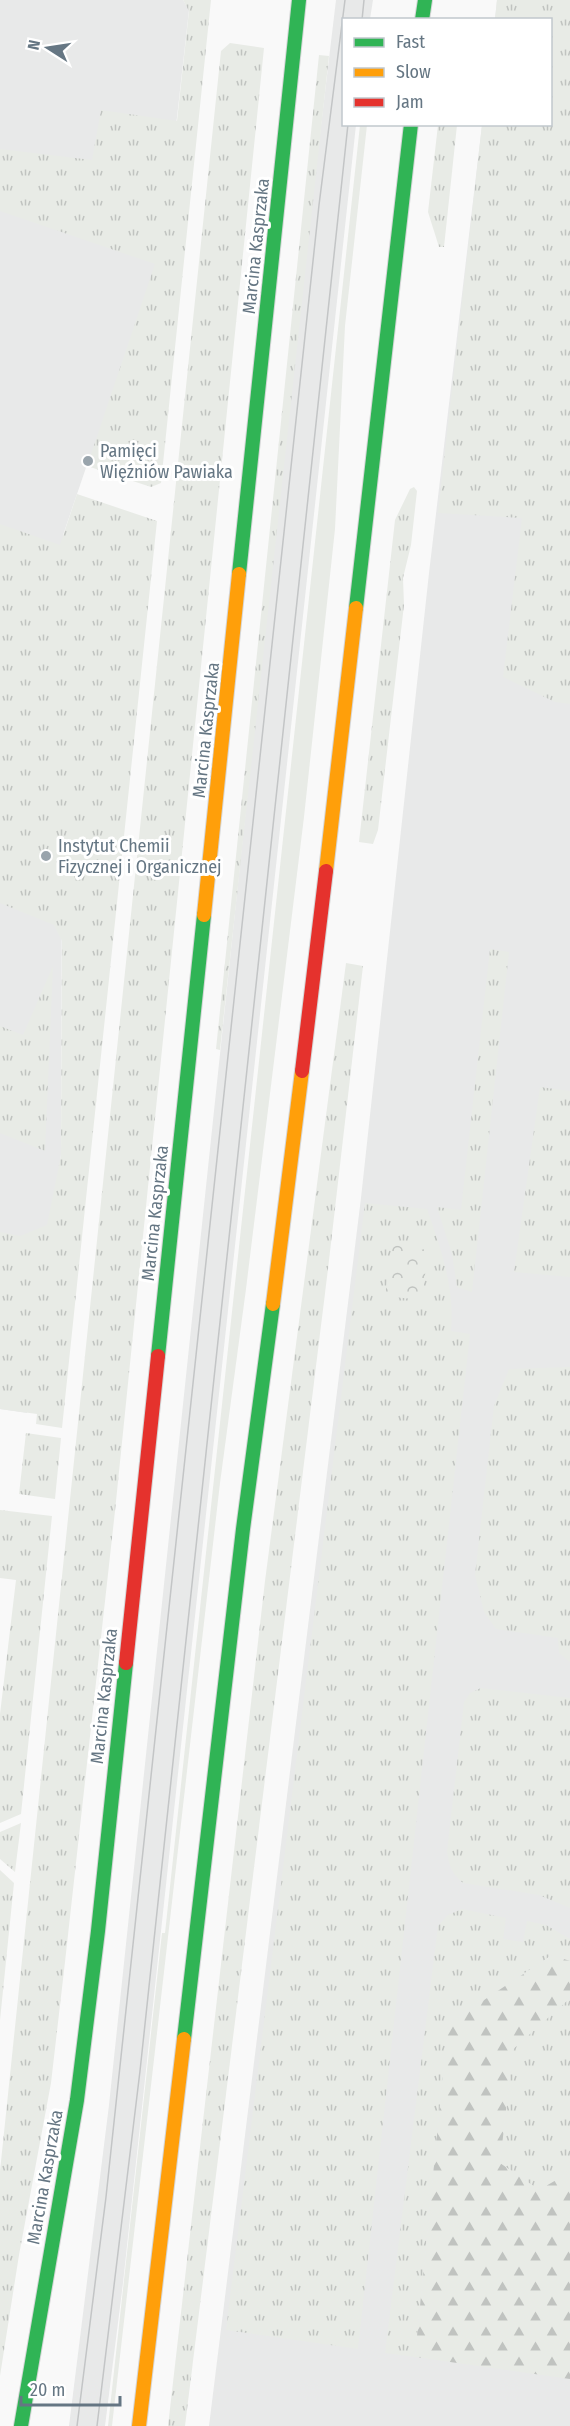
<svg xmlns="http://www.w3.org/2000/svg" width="570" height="2426" font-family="'Fira Sans Condensed',sans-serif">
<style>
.built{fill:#e8e9e9}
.grass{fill:url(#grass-tufts)}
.forest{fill:url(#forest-firs)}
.park{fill:url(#park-crowns)}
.garden{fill:#e8ebe6}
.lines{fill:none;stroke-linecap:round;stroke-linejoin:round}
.fast-casing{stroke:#d5d6d7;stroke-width:16}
.slow-casing{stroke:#d5d6d7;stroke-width:16}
.jam-casing{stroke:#d5d6d7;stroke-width:16}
.fast{stroke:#30b455;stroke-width:14}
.slow{stroke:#ff9f0a;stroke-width:14}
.jam{stroke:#e5322d;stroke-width:14}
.tram{stroke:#c3c5c6;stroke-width:1.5}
.poi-dot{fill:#99a4ac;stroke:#fff;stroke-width:2}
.labels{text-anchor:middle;stroke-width:6;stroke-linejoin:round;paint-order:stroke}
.street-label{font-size:18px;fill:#657683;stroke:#fff}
.poi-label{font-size:18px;fill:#657683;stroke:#fff;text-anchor:start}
</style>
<defs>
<pattern id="grass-tufts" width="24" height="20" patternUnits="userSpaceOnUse" patternTransform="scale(1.5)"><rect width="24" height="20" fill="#e8ebe6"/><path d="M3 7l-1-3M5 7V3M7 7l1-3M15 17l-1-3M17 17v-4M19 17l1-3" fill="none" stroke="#c0c3c0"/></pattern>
<pattern id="forest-firs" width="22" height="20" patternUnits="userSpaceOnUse" patternTransform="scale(1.5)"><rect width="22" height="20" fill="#e8ebe6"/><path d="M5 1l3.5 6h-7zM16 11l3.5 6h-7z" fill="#c0c3c0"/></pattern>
<pattern id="park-crowns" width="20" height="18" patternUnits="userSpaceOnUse" patternTransform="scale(1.5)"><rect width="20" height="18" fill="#e8ebe6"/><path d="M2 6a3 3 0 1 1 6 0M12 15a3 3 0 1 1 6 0" fill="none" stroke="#c0c3c0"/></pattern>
</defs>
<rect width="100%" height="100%" fill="#f9f9f9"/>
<g class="built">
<path d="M0,0h183l6,10 -52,464 -47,-18 -27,79 -2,620 -34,258 -27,-4z"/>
<path d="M336,0h37l-3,19 -26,1v104l12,1 -233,2158 -18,143h-36l40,-321 186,-1761z"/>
<path d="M497,0h73v2426h-361l152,-1228 68,-625 53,-448 68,-1v-104l-55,-1z"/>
</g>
<g class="grass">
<path d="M183,0h28l-50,483 -10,4 -64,-21 68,-202 -155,-53v-62l92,11 9,-50 76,11 12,-110z"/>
<path d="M497,0h73v704l-15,-2 -52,-25 19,-159 -84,-5 44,-388 68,-1v-104l-55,-1z"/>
<path d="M230,43l34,5 -149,1463 -50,451 -14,121 -32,172 -19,121v-205l221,-2120z"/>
<path d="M319,55l10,1 -109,994 -4,-1z"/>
<path d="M438,125h19l-13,122h-5l-11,-35z"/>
<path d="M414,487l3,4 -6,54 -8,33 1,27 -26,225 -5,14 -14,-2 36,-322 15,-31z"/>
<path d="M77,494l80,27 -95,907 -26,-4 1,-10 -37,-5v-177l20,4 27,-11 14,-70 1,-214 -8,-16 -54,-22v-379l60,21z"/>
<path d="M490,949l19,3 -37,340 -15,-5 -5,-33 -15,-47 24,3z"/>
<path d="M346,963l17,3 -35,303 -143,1157h-17l97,-845z"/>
<path d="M53,966l-8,185 -45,-18v-107l23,9z"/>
<path d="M540,1087l30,4v186l-56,-5z"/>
<path d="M365,1203l62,6c14,40 28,79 24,122l19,3 -112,1015 -132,-19z"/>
<path d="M570,1367v295l-11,-9 -1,-15 -62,-9 -12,-17 -9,-37 19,-169 15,-37z"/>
<path d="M26,1433l35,5 -6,61 -36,-5z"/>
<path d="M0,1510l52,6 -31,298 -21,9v-109l16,-134 -16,-2z"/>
<path d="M481,1688l89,10v210l-31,-13 -76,-12c-12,-10 -14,-18 -16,-32l17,-149 6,-9z"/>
<path d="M21,1823l-6,49 -15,-13v-27z"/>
<path d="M0,1870l14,13 -14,137z"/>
<path d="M462,1909l44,9 -3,21 20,3 4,-21 19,4 24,14v22l-18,-6 -104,69 -33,333 -30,-4 53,-427 10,-11z"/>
<path d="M570,1998v174l-31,18 -39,-27 13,-114z"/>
</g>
<path class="forest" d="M552,1955l18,6v37l-57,51 -13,114 39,27 31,-18v207l-155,-22 33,-333z"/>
<path class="park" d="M392,1245l36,5 -6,50 -37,-4z"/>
<path class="garden" d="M360,125h7l-22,201 -10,203 -31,288 -58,472 -26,194 -108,943h-4l54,-493h3z"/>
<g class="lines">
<g class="fast-casing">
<g id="fast">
<path d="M422,20l3,-20"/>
<path d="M239,574l60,-574"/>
<path d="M356,608l55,-484"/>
<path d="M158,1356l46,-441"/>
<path d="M184,2039l59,-510 30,-225"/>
<path d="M21,2426l56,-326 21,-169 28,-268"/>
</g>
</g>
<g class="slow-casing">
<g id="slow">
<path d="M326,871l30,-263"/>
<path d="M204,915l35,-341"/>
<path d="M273,1304l29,-233"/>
<path d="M139,2426l45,-387"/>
</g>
</g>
<g class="jam-casing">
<g id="jam">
<path d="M302,1071l24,-200"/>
<path d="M126,1663l32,-307"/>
</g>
</g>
<use href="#fast" class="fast"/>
<use href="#slow" class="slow"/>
<use href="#jam" class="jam"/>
<g class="tram">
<path d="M362,20l2,-20"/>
<path d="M77,2426l29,-229 213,-1992 26,-205"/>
<path d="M97,2426l43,-355 208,-1947"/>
</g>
</g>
<g class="poi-dot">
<circle cx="88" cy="461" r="6"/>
<circle cx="46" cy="856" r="6"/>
</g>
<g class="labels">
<g class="street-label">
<text transform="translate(256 246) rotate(-84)" y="6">Marcina Kasprzaka</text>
<text transform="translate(206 730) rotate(-84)" y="6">Marcina Kasprzaka</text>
<text transform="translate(155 1213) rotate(-84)" y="6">Marcina Kasprzaka</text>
<text transform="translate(104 1696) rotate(-84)" y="6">Marcina Kasprzaka</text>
<text transform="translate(45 2177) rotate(-80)" y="6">Marcina Kasprzaka</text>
</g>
<g class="poi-label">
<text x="100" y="457">Pamięci<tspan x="100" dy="21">Więźniów Pawiaka</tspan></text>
<text x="58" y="852">Instytut Chemii<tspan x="58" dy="21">Fizycznej i Organicznej</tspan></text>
</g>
</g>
<rect x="342" y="18" width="210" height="108" fill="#ffffff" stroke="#c1c8cd" stroke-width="1.5"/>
<rect x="354" y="38" width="30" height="9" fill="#30b455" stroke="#c1c8cd" stroke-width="1.5"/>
<text x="396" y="48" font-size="18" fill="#657683">Fast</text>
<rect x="354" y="68" width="30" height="9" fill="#ff9f0a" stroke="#c1c8cd" stroke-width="1.5"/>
<text x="396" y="78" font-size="18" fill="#657683">Slow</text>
<rect x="354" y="98" width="30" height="9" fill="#e5322d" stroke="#c1c8cd" stroke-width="1.5"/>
<text x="396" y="108" font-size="18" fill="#657683">Jam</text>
<g transform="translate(48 48) rotate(282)" stroke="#ffffff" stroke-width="4.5" paint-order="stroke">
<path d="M0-4.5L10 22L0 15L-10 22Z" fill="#657683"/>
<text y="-9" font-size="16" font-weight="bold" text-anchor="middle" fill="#657683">N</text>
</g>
<path d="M21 2396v9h99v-9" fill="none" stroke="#657683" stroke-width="3"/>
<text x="30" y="2396" font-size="18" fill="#657683" stroke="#ffffff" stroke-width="4.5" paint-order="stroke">20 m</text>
</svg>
